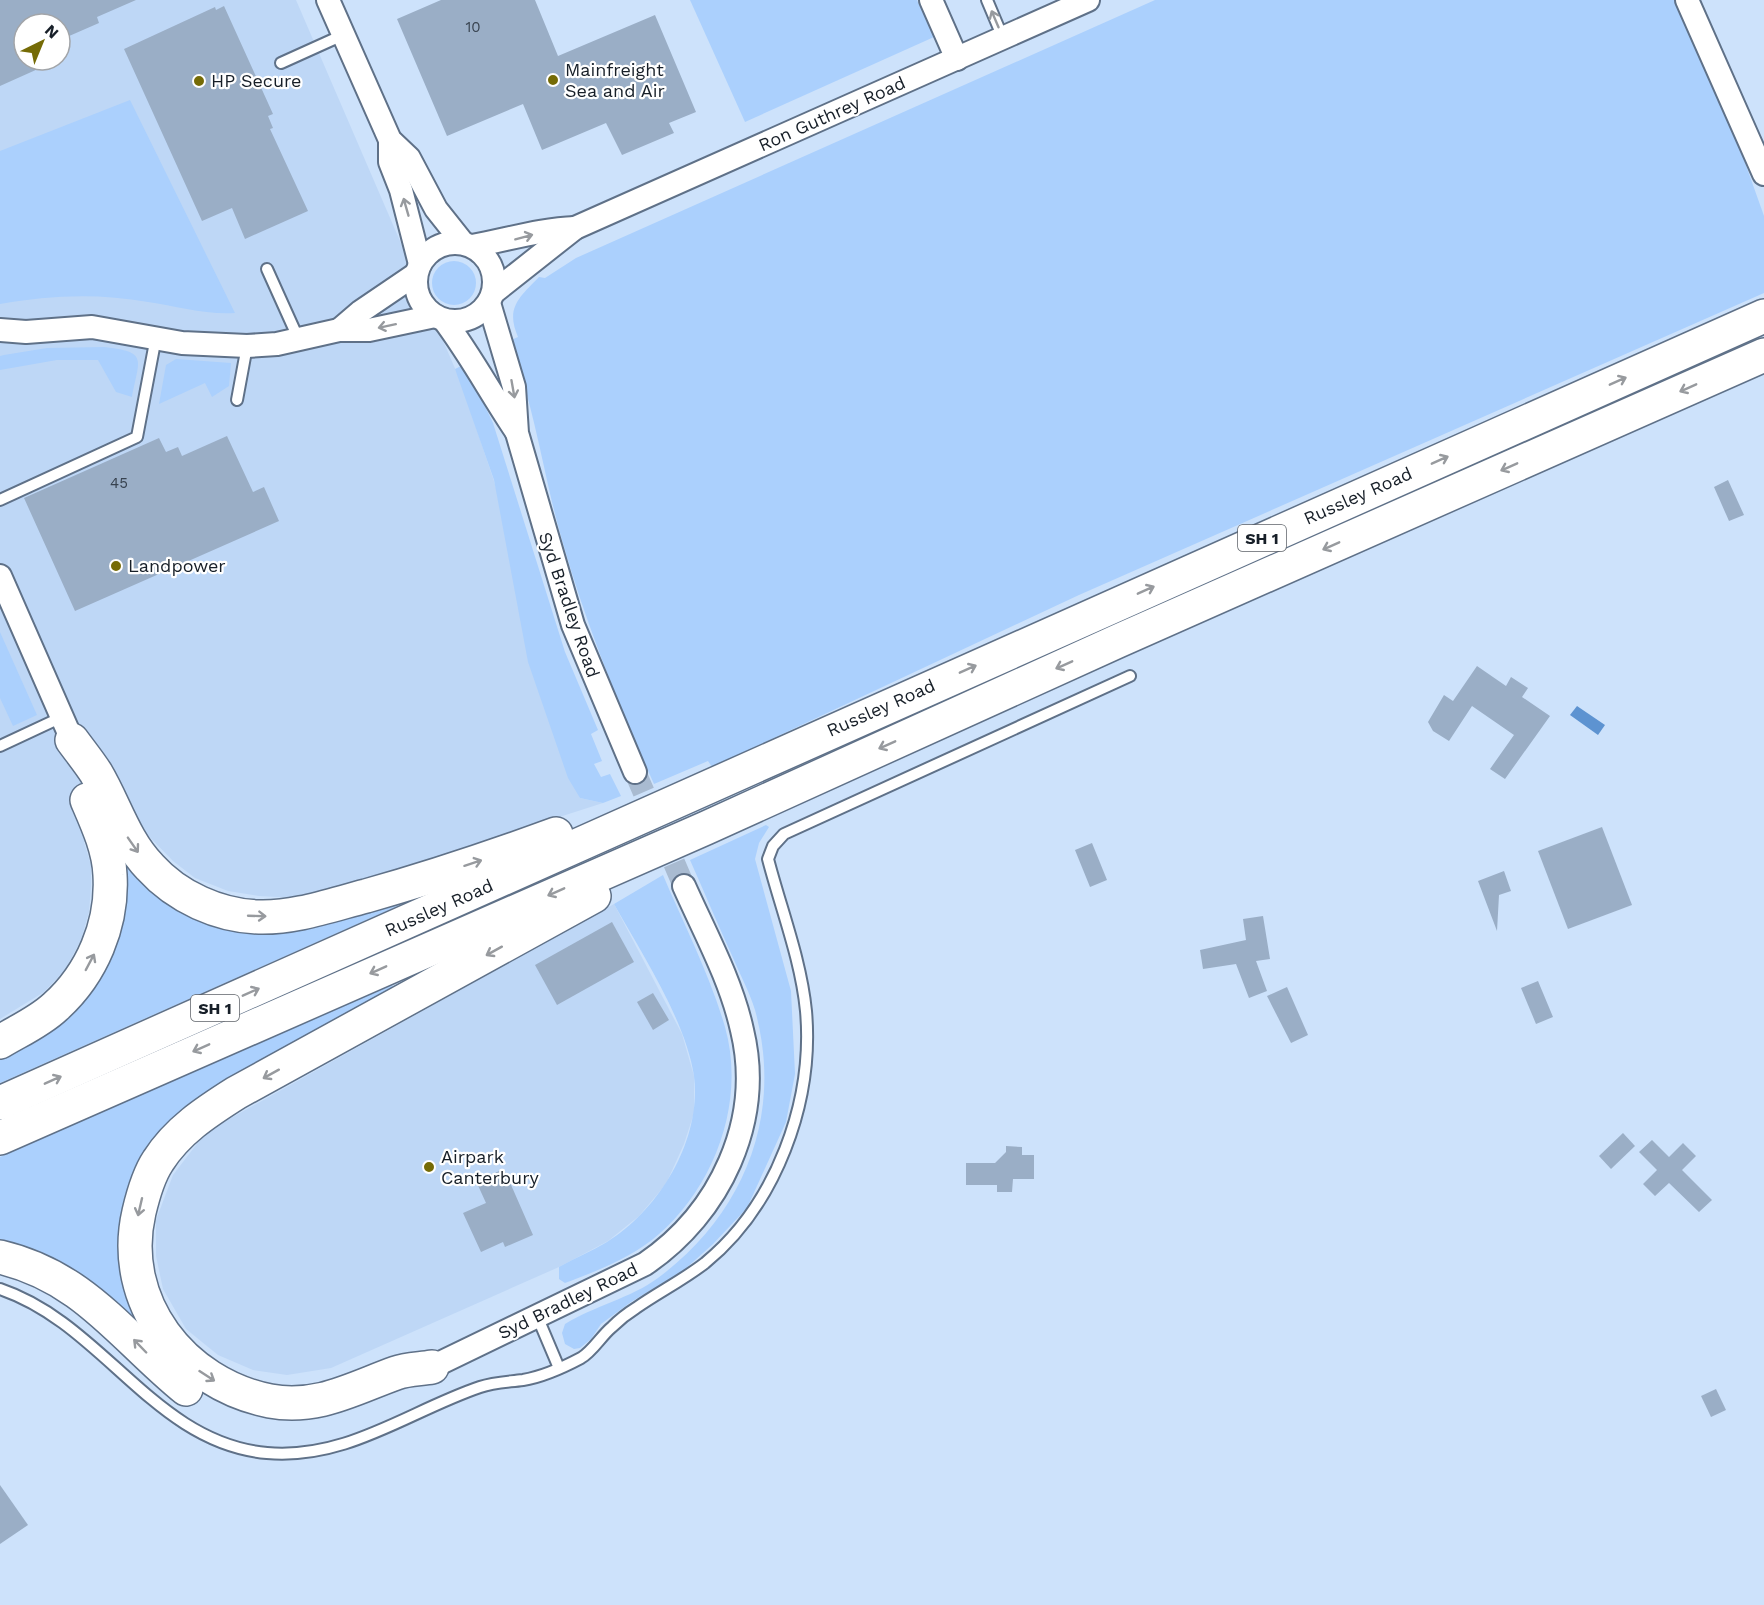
<svg xmlns="http://www.w3.org/2000/svg" width="1764" height="1605" font-family="'Work Sans',sans-serif">
<style>
.built{fill:#bed7f6;fill-rule:evenodd}
.green{fill:#abd0fd}
.water{fill:#5d93d1}
.building{fill:#9aaec6}
.lines{fill:none;stroke-linecap:round;stroke-linejoin:round}
.minor-tunnel{stroke:#a9bbd1;stroke-width:22;stroke-dasharray:22 11;stroke-linecap:butt}
.service-casing{stroke:#5f7188;stroke-width:14}
.minor-casing{stroke:#5f7188;stroke-width:26}
.trunk-casing{stroke:#5f7188;stroke-width:36}
.service{stroke:#fff;stroke-width:10}
.minor{stroke:#fff;stroke-width:22}
.trunk{stroke:#fff;stroke-width:33}
.oneway{stroke:#979a9e}
.poi-dot{fill:#756b06;stroke:#fff;stroke-width:2}
.labels{text-anchor:middle;stroke-width:4.5;stroke-linejoin:round;paint-order:stroke}
.number-label{font-size:15px;fill:#384350}
.shield{fill:#fff;stroke:#5d6268;stroke-width:1.5}
.shield-label{font-size:16px;font-weight:bold;fill:#171f28}
.poi-label{font-size:18px;fill:#171f28;stroke:#fff;text-anchor:start}
.street-label{font-size:18px;fill:#171f28;stroke:#fff}
</style>
<rect width="100%" height="100%" fill="#cde2fb"/>
<g class="built">
<path d="M0,0h296l164,380 34,101 86,317 23,5 -261,84 -47,11 -36,-2 -31,-5 -33,-13 -22,-17 -38,-39 -51,20 7,23v21l-2,26 -8,28 -16,30 -21,22 -44,27zM24,24h36v36h-36z"/>
<path d="M614,904l68,130 12,42v37l-10,31 -18,40 -27,32 -31,25 -49,26 -228,101 -44,7 -34,-5 -35,-15 -32,-26 -23,-40 -7,-33v-36l17,-45 33,-43z"/>
</g>
<g class="green">
<path d="M690,0h227l17,37 -189,85z"/>
<path d="M1155,0h521l61,140 27,76v77l-685,302 -367,172 -4,-6 -54,23c-36,-80 -68,-160 -92,-244 -19,-66 -27,-134 -53,-199l9,-4c-13,-30 2,-40 21,-60l6,1 31,-20z"/>
<path d="M130,100l105,213c-29,2 -59,-7 -87,-11 -50,-9 -98,-7 -148,2v-153z"/>
<circle cx="454" cy="283" r="22"/>
<path d="M104,347c45,5 35,12 28,50l-16,-5 -18,-32h-41l-57,10v-14l4,-1 43,-7z"/>
<path d="M176,359l55,4 -2,23 -17,11 -7,-14 -46,21 7,-39z"/>
<path d="M465,364l28,59 72,229 33,78 -7,4 11,27 -8,3 7,13 9,-3 11,22 -18,7 -23,-5 -12,-20 -40,-116 -34,-182 -39,-111z"/>
<path d="M0,632l37,83 -24,11 -13,-28z"/>
<path d="M766,825l3,2 -10,16 -4,16 36,132 4,83 -9,48 -39,86 -34,36 -29,26 -53,32 -30,22 -10,15 -11,9 -6,1 -9,-5 -3,-11 3,-9c29,-18 66,-26 93,-46 86,-64 126,-163 97,-268 -5,-17 -14,-33 -21,-50 -15,-33 -29,-66 -44,-100z"/>
<path d="M112,844l89,70 208,-23 2,9 -411,183v-31l64,-41z"/>
<path d="M663,875c21,50 47,100 62,152 21,74 -10,158 -66,207 -26,23 -62,37 -94,49l-6,-4v-12c16,-9 33,-16 48,-25 53,-33 95,-103 87,-166 -8,-55 -53,-124 -80,-172z"/>
<path d="M391,984l5,9 -257,180 7,155 -146,-84v-87z"/>
</g>
<path class="water" d="M1577,706l28,19 -7,10 -28,-20z"/>
<g class="building">
<path d="M0,0h136l-39,17 2,6 -39,17v-16h-36v36h34l-58,26z"/>
<path d="M441,0h94l23,56 97,-41 41,97 -27,11 5,10 -52,22 -16,-32 -64,27 -19,-46 -76,32 -50,-117z"/>
<path d="M224,6l49,108 -5,2 5,12 -3,1 38,82 -63,28 -13,-31 -30,13 -78,-172 91,-42 1,3z"/>
<path d="M227,436l26,56 11,-5 15,34 -204,90 -51,-113 135,-60 7,14 12,-5 4,9z"/>
<path d="M1728,480l16,35 -15,6 -15,-34z"/>
<path d="M1477,666l29,20 5,-9 17,11 -6,9 28,19 -45,63 -15,-10 24,-34 -42,-29 -23,35 -16,-10 -5,-9 16,-27 9,6z"/>
<path d="M1602,827l30,78 -64,24 -30,-78z"/>
<path d="M1092,843l15,37 -17,7 -15,-37z"/>
<path d="M1504,871l7,20 -12,4 -2,36 -19,-50z"/>
<path d="M1263,916l7,43 -14,2 11,30 -18,7 -13,-34 -33,5 -3,-19 46,-10 -3,-21z"/>
<path d="M612,922l22,40 -77,43 -22,-40z"/>
<path d="M1538,981l15,36 -17,7 -15,-36z"/>
<path d="M1287,987l21,48 -17,8 -24,-47z"/>
<path d="M653,993l16,27 -16,10 -16,-28z"/>
<path d="M1623,1133l12,13 -24,23 -12,-13z"/>
<path d="M1652,1140l17,17 14,-14 13,13 -14,14 30,30 -13,12 -30,-29 -14,13 -12,-12 14,-14 -18,-18z"/>
<path d="M1006,1146l16,1v8h12v24h-21l-1,13h-15v-7h-31v-22h29l11,-11z"/>
<path d="M504,1169l29,66 -28,12 -2,-5 -22,10 -18,-39 23,-10 -10,-22z"/>
<path d="M1716,1389l10,21 -15,7 -10,-21z"/>
<path d="M0,1485l28,40 -28,19z"/>
</g>
<g class="lines">
<path class="minor-tunnel" d="M635,772l49,114"/>
<g class="service-casing">
<g id="service">
<path d="M987,0l16,38"/>
<path d="M281,63l62,-28"/>
<path d="M267,269l32,71"/>
<path d="M237,400l10,-54"/>
<path d="M0,500l137,-63 19,-100"/>
<path d="M0,746l62,-29"/>
<path d="M0,1289c104,35 154,154 267,164 80,7 142,-42 213,-66 14,-5 28,-5 43,-7 19,-3 41,-13 58,-22 12,-7 20,-22 31,-31 7,-7 16,-14 24,-19 23,-16 47,-28 69,-45 71,-58 109,-161 101,-252 -5,-51 -25,-102 -38,-152l5,-13 11,-12 346,-158"/>
<path d="M537,1316l22,52"/>
</g>
</g>
<g class="minor-casing">
<g id="minor">
<path d="M328,0l62,140 19,18 27,51 27,34"/>
<path d="M931,0l26,59"/>
<path d="M1687,0l77,174"/>
<path d="M390,140v22l11,28 19,74"/>
<circle cx="455" cy="282" r="39"/>
<path d="M472,246c34,-6 69,-17 103,-18"/>
<path d="M494,292l81,-64 513,-228"/>
<path d="M489,303l25,84 3,46 56,192 62,147"/>
<path d="M444,320c27,36 47,74 72,111"/>
<path d="M0,330l26,2 66,-5 90,16 65,3 30,-2 62,-14h30l66,-14"/>
<path d="M339,330l21,-18 56,-38"/>
<path d="M0,576l72,164"/>
<path d="M432,1367l213,-103c75,-51 119,-143 97,-234 -11,-50 -37,-97 -58,-144"/>
</g>
</g>
<g class="trunk-casing">
<g id="trunk">
<path d="M72,740c8,11 17,22 24,33 19,32 28,67 54,94 27,30 69,49 109,50 36,1 72,-12 107,-21 64,-18 127,-39 190,-62"/>
<path d="M0,1042c18,-11 39,-20 55,-35 37,-33 58,-83 55,-132 -1,-26 -13,-52 -23,-75"/>
<path d="M0,1103l1764,-787"/>
<path d="M0,1138l706,-310 412,-187 646,-286"/>
<path d="M0,1257c85,20 123,81 186,132"/>
<path d="M432,1367c-11,2 -25,2 -36,6 -42,15 -79,37 -126,28 -87,-17 -152,-99 -131,-189 4,-17 9,-36 19,-51 19,-30 48,-49 78,-68l358,-197"/>
</g>
</g>
<use href="#service" class="service"/>
<use href="#minor" class="minor"/>
<use href="#trunk" class="trunk"/>
</g>
<defs><path id="oneway-shaft" d="M-6 0H5M1.5-3L5.5 0L1.5 3" fill="none" stroke-width="1.6" stroke-linecap="round" stroke-linejoin="round" transform="scale(1.5)"/></defs>
<g class="oneway">
<use href="#oneway-shaft" transform="translate(995 19) rotate(-113)"/>
<use href="#oneway-shaft" transform="translate(406 207) rotate(-106)"/>
<use href="#oneway-shaft" transform="translate(524 237) rotate(-15)"/>
<use href="#oneway-shaft" transform="translate(387 326) rotate(168)"/>
<use href="#oneway-shaft" transform="translate(1618 381) rotate(-24)"/>
<use href="#oneway-shaft" transform="translate(1688 388) rotate(156)"/>
<use href="#oneway-shaft" transform="translate(513 389) rotate(80)"/>
<use href="#oneway-shaft" transform="translate(1440 460) rotate(-24)"/>
<use href="#oneway-shaft" transform="translate(1509 467) rotate(156)"/>
<use href="#oneway-shaft" transform="translate(1331 546) rotate(156)"/>
<use href="#oneway-shaft" transform="translate(1146 590) rotate(-24)"/>
<use href="#oneway-shaft" transform="translate(1064 665) rotate(156)"/>
<use href="#oneway-shaft" transform="translate(968 669) rotate(-24)"/>
<use href="#oneway-shaft" transform="translate(887 745) rotate(156)"/>
<use href="#oneway-shaft" transform="translate(133 845) rotate(55)"/>
<use href="#oneway-shaft" transform="translate(473 863) rotate(-18)"/>
<use href="#oneway-shaft" transform="translate(556 892) rotate(156)"/>
<use href="#oneway-shaft" transform="translate(257 916) rotate(2)"/>
<use href="#oneway-shaft" transform="translate(494 951) rotate(151)"/>
<use href="#oneway-shaft" transform="translate(90 962) rotate(-62)"/>
<use href="#oneway-shaft" transform="translate(378 970) rotate(156)"/>
<use href="#oneway-shaft" transform="translate(251 992) rotate(-24)"/>
<use href="#oneway-shaft" transform="translate(201 1048) rotate(156)"/>
<use href="#oneway-shaft" transform="translate(271 1074) rotate(151)"/>
<use href="#oneway-shaft" transform="translate(53 1080) rotate(-24)"/>
<use href="#oneway-shaft" transform="translate(140 1207) rotate(103)"/>
<use href="#oneway-shaft" transform="translate(140 1346) rotate(-134)"/>
<use href="#oneway-shaft" transform="translate(207 1376) rotate(33)"/>
</g>
<g class="poi-dot">
<circle cx="553" cy="80" r="6"/>
<circle cx="199" cy="81" r="6"/>
<circle cx="116" cy="566" r="6"/>
<circle cx="429" cy="1167" r="6"/>
</g>
<g class="labels">
<g class="number-label">
<text x="473" y="32">10</text>
<text x="119" y="488">45</text>
</g>
<g class="shield">
<rect x="1238" y="525" width="48" height="26" rx="4.5"/>
<rect x="191" y="995" width="48" height="26" rx="4.5"/>
</g>
<g class="shield-label">
<text x="1262" y="544">SH 1</text>
<text x="215" y="1014">SH 1</text>
</g>
<g class="poi-label">
<text x="565" y="76">Mainfreight<tspan x="565" dy="21">Sea and Air</tspan></text>
<text x="211" y="87">HP Secure</text>
<text x="128" y="572">Landpower</text>
<text x="441" y="1163">Airpark<tspan x="441" dy="21">Canterbury</tspan></text>
</g>
<g class="street-label">
<text transform="translate(832 114) rotate(-24)" y="6">Ron Guthrey Road</text>
<text transform="translate(1358 496) rotate(-24)" y="6">Russley Road</text>
<text transform="translate(569 605) rotate(71)" y="6">Syd Bradley Road</text>
<text transform="translate(881 708) rotate(-24)" y="6">Russley Road</text>
<text transform="translate(439 908) rotate(-24)" y="6">Russley Road</text>
<text transform="translate(568 1301) rotate(-26)" y="6">Syd Bradley Road</text>
</g>
</g>
<g transform="translate(42 42) rotate(43)"><circle r="28" fill="#ffffff" stroke="#a2a5a9" stroke-width="1.5"/>
<path d="M0-4.5L10 22L0 15L-10 22Z" fill="#756b06"/>
<text y="-9" font-size="16" font-weight="bold" text-anchor="middle" fill="#171f28">N</text>
</g>
</svg>
